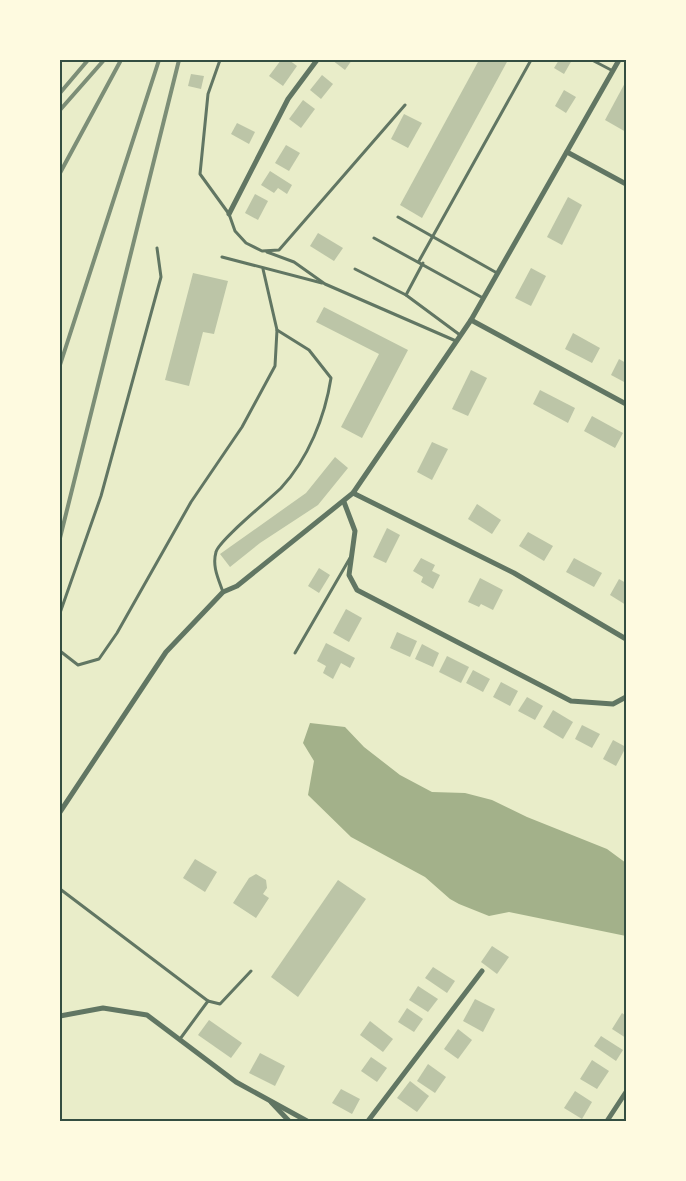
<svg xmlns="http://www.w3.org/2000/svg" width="686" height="1181" font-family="Lato,sans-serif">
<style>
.water{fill:#a3b18a}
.building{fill:#bcc5a7}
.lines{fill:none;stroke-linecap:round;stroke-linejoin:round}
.service{stroke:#617663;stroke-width:3}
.minor{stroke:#617663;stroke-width:5}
.rail{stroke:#7c8e77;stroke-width:4}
.neatline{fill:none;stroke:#344e41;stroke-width:2}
</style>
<rect width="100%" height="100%" fill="#e9edc9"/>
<path class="water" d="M310,723l35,4 19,20 36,28 32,17 33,1 27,7 35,17 80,32 19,14v73l-117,-24 -20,4 -30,-12 -9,-5 -25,-22 -74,-40 -43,-42 6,-34 -11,-18z"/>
<g class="building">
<path d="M281,60h8l8,6 -14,20 -14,-10z"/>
<path d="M332,60h20l-7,10z"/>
<path d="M479,60h29l-86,158 -22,-13z"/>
<path d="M559,60h13l-8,14 -10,-6z"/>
<path d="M191,74l13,2 -3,13 -13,-3z"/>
<path d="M322,75l11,9 -12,15 -11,-9z"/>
<path d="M626,81v51l-21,-12z"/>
<path d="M564,90l12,7 -10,16 -11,-7z"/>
<path d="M303,100l12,9 -14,19 -12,-9z"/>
<path d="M404,114l18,9 -14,25 -17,-9z"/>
<path d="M237,123l18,9 -6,12 -18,-10z"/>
<path d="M286,145l14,8 -11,18 -14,-8z"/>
<path d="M270,171l22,14 -5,9 -9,-6 -4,5 -13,-8z"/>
<path d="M255,194l13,7 -10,19 -13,-7z"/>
<path d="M568,197l14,8 -20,40 -15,-8z"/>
<path d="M318,233l25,15 -9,13 -24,-15z"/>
<path d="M531,268l15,8 -15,30 -16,-8z"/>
<path d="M193,273l35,8 -14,53 -11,-2 -14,54 -24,-6z"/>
<path d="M324,307l84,43 -46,88 -21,-11 38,-73 -63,-32z"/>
<path d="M573,333l27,15 -8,15 -27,-14z"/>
<path d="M619,359l7,4v20l-15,-8z"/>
<path d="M471,370l16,8 -19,38 -16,-7z"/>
<path d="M540,390l35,18 -7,15 -35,-19z"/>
<path d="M592,416l31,17 -8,15 -31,-17z"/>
<path d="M432,442l16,7 -16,31 -15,-8z"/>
<path d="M335,457l13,11 -30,37 -58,38 -30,24 -10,-13 86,-61z"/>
<path d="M477,504l24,16 -9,14 -24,-15z"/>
<path d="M387,528l13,7 -14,28 -13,-6z"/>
<path d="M528,532l25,14 -9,15 -25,-15z"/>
<path d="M421,558l14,7 -3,6 8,4 -7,14 -12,-7 2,-5 -10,-6z"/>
<path d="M574,558l28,15 -8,14 -28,-15z"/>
<path d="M319,568l11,7 -11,18 -11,-7z"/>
<path d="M480,578l23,12 -10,20 -12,-6 -2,3 -11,-5z"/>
<path d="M619,579l7,4v22l-16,-10z"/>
<path d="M346,609l16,9 -13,24 -16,-9z"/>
<path d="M397,632l20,9 -7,16 -20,-9z"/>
<path d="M326,643l29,15 -5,10 -9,-5 -8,16 -10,-6 3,-7 -9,-5z"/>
<path d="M422,644l17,9 -6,14 -18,-8z"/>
<path d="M447,656l22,11 -8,16 -22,-11z"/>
<path d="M473,670l17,9 -7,13 -17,-9z"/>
<path d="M501,682l17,9 -8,15 -17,-9z"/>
<path d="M527,697l16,9 -8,14 -17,-9z"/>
<path d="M553,710l20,12 -10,17 -20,-12z"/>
<path d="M582,725l18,9 -8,14 -17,-9z"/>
<path d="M613,740l13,7 -10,19 -13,-7z"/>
<path d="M195,859l22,13 -12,20 -22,-14z"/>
<path d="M256,874l10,6 1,8 -4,6 6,4 -13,20 -23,-15 16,-25z"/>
<path d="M338,880l28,19 -68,98 -27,-20z"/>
<path d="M492,946l17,11 -12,17 -16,-12z"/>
<path d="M433,967l22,14 -8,12 -22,-15z"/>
<path d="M418,986l20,13 -10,13 -19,-12z"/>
<path d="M475,999l20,10 -12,23 -20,-11z"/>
<path d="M407,1008l16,11 -9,13 -16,-10z"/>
<path d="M622,1013l4,3v22l-14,-9z"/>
<path d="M209,1020l33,23 -11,15 -33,-23z"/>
<path d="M370,1021l23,18 -10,13 -23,-17z"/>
<path d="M458,1029l14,11 -14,19 -14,-10z"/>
<path d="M601,1036l22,14 -7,11 -22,-15z"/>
<path d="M260,1053l25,13 -10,20 -26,-13z"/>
<path d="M371,1057l16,11 -10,14 -16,-11z"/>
<path d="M592,1060l17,11 -12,18 -17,-10z"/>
<path d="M428,1064l18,13 -11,16 -18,-12z"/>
<path d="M410,1081l19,15 -12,16 -20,-14z"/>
<path d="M341,1089l19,10 -8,15 -20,-11z"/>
<path d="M575,1091l17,11 -10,17 -18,-11z"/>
</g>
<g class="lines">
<g class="service">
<path d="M220,60l-12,34 -8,80 29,40 6,17 11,12 16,8 17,-1 126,-145"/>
<path d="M592,60l21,11"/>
<path d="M398,217l99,56"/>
<path d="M374,238l109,60"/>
<path d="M267,252l27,10 31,22 131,57"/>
<path d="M222,257l100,26"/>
<path d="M419,261l112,-201"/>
<path d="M355,269l51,26 54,40"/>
<path d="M406,295l17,-32"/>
<path d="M223,592c-5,-14 -11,-26 -7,-40 3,-12 53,-52 65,-64 27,-29 44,-71 50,-110l-22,-28 -32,-20"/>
<path d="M60,613l41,-117 60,-219 -4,-29"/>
<path d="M60,651l18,14 21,-6 18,-26 74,-131 51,-75 33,-61 2,-36 -14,-61"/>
<path d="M295,653l55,-95"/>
<path d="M60,889l148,112"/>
<path d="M180,1039l28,-38 12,3 31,-33"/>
</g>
<g class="minor">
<path d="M567,152l59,32"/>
<path d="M229,214l59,-115 29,-39"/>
<path d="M471,320l155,84"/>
<path d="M353,493l161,80 112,66"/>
<path d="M344,502l11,29 -6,44 8,15 214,111 42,3 13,-7"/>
<path d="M60,812l106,-160 57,-60 14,-6 116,-93 118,-173 148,-260"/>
<path d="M60,1016l43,-8 44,7 89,67 71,39"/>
<path d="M271,1102l18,19"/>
<path d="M368,1121l114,-150"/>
<path d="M607,1121l19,-29"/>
</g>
<g class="rail">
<path d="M60,93l28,-33"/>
<path d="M60,110l44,-50"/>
<path d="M60,173l61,-113"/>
<path d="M60,365l99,-305"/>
<path d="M60,538l119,-478"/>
</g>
</g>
<rect width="686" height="1181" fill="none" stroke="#fefae0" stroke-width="122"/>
<rect x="61" y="61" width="564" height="1059" class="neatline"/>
</svg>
